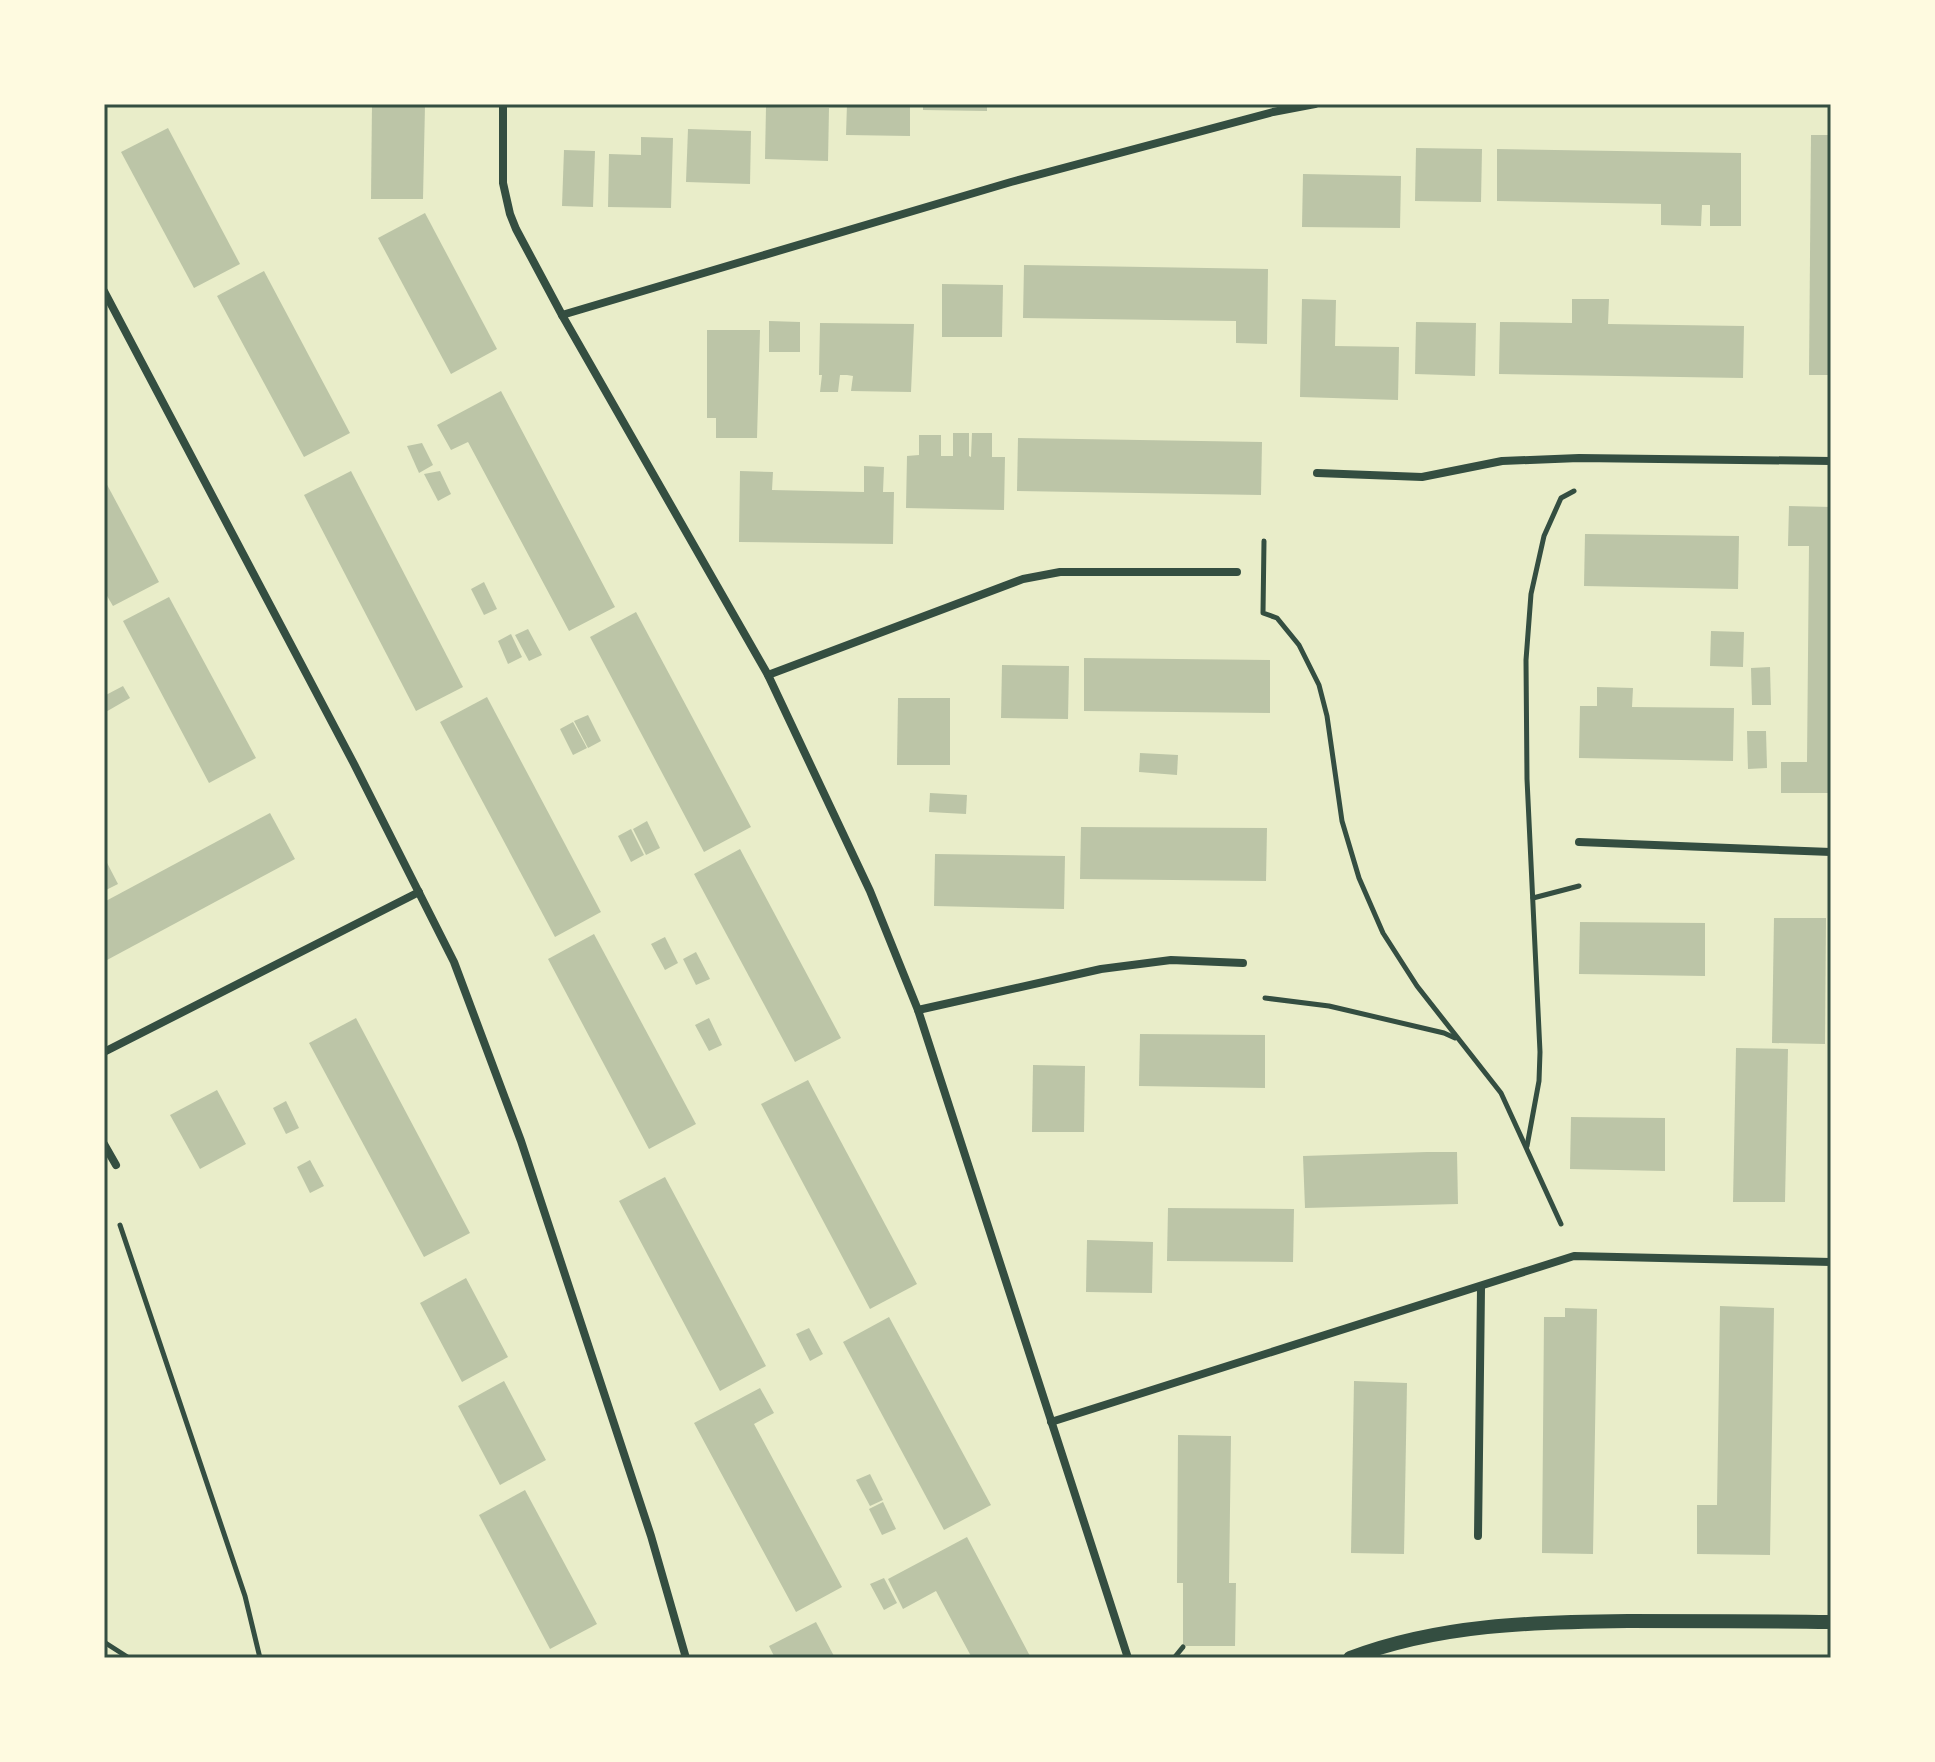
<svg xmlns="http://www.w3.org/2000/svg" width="1935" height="1762" font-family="Merriweather,serif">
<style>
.building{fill:#bcc5a7}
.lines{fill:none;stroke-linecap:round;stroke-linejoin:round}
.path{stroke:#344e41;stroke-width:5}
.minor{stroke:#344e41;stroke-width:8}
.tertiary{stroke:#344e41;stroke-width:14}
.neatline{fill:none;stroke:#344e41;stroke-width:3}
</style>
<rect width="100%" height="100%" fill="#e9edc9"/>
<g class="building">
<path d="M372,104l53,1 -2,94h-52z"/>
<path d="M847,104h63v32l-64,-1z"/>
<path d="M923,104h64v7l-64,-1z"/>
<path d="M766,107l63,1 -1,53 -63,-2z"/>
<path d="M168,128l72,136 -46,24 -73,-136z"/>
<path d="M688,129l63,2 -1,53 -64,-2z"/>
<path d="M1811,135h20v240h-22z"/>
<path d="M641,137l32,1 -2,70 -63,-1 1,-53 32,1z"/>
<path d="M1416,148l66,1 -1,53 -66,-1z"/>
<path d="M1497,149l244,4v73h-31v-21h-8l-1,21 -40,-1v-21l-164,-3z"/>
<path d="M564,150l31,1 -2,56 -31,-1z"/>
<path d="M1303,174l98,2 -1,52 -98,-1z"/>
<path d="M425,213l72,136 -46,25 -73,-136z"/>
<path d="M1024,265l244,4 -1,75 -31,-1v-22l-213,-3z"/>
<path d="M264,271l86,162 -46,24 -87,-161z"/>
<path d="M942,284l61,1 -1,52h-60z"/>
<path d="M1302,299l34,1 -1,46 64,1 -1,53 -98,-3z"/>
<path d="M1572,299h37l-1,25 136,2 -1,52 -244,-4 1,-52 72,1z"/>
<path d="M769,321l31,1v30h-31z"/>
<path d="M1416,322l60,1 -1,53 -60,-2z"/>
<path d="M820,323l94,1 -3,68 -60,-1 2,-15 -6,-1h-7l-2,17h-18l2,-17h-3z"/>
<path d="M707,330h53l-3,108h-41v-20h-9z"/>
<path d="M501,391l114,216 -46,24 -101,-189 -17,8 -14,-25z"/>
<path d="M953,433h16v23l2,1 1,-24h20v24h13l-1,53 -98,-2 1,-52 12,-1v-20h22v21h12z"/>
<path d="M1018,438l244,4 -1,53 -244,-4z"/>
<path d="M422,443l11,22 -14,8 -12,-27z"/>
<path d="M864,466l20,1 -1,25h11l-1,52 -154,-2 1,-71 33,1 -1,18 92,2z"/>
<path d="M351,471l112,216 -47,24 -112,-216z"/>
<path d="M440,471l11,23 -13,7 -14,-27z"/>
<path d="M104,479l55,103 -46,24 -9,-15z"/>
<path d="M1789,506l42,1v286h-50v-31h26l2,-216h-21z"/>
<path d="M1585,534l154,2 -1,53 -154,-3z"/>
<path d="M484,582l13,27 -13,6 -13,-26z"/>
<path d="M169,597l87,161 -47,25 -86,-162z"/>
<path d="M636,612l115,215 -47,25 -114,-215z"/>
<path d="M528,629l14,26 -13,6 -14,-26z"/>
<path d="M1711,631l33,1 -1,35 -33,-1z"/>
<path d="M511,634l11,23 -14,7 -10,-23z"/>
<path d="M1084,658l186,2v53l-186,-2z"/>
<path d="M1002,665l67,1 -1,53 -67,-1z"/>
<path d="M1770,667l1,38h-19l-1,-37z"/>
<path d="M123,686l7,12 -26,15v-17z"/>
<path d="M1597,687l36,1 -1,19 102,1 -1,53 -154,-3 1,-52h17z"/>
<path d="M487,697l114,215 -46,25 -115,-215z"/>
<path d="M898,698h52v67h-53z"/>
<path d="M588,715l13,26 -13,7 -14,-27z"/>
<path d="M573,722l14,26 -14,7 -13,-26z"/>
<path d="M1747,731h19l1,37 -19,1z"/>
<path d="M1140,753l38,2 -1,20 -38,-3z"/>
<path d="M930,793l37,2 -1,19 -37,-2z"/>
<path d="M270,813l25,46 -188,101 -3,-4v-54z"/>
<path d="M647,821l13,27 -14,7 -13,-26z"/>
<path d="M1081,827l186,1 -1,53 -186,-2z"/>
<path d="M631,829l13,26 -13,7 -13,-26z"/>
<path d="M740,849l101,189 -46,24 -101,-188z"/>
<path d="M935,854l130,2 -1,53 -130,-3z"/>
<path d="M104,857l14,27 -14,7z"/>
<path d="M1774,918h52l-1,126 -53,-1z"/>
<path d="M1580,922l125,1v53l-126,-2z"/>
<path d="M594,934l102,190 -47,25 -101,-190z"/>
<path d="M665,937l13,26 -13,7 -14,-26z"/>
<path d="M696,952l14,27 -14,6 -13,-26z"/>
<path d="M356,1018l114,215 -46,24 -115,-214z"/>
<path d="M709,1018l13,27 -13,6 -14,-26z"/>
<path d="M1140,1034l125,1v53l-126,-2z"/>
<path d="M1736,1048l52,1 -3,153h-52z"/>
<path d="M1033,1065l52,1 -1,66h-52z"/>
<path d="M808,1080l109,204 -47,25 -109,-205z"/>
<path d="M217,1090l29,54 -46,25 -30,-54z"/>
<path d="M286,1101l13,27 -13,6 -13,-26z"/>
<path d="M1571,1117l94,1v53l-95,-2z"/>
<path d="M1427,1152h30l1,52 -153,4 -2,-52z"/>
<path d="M310,1160l14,26 -14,7 -13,-26z"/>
<path d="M665,1177l101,189 -46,25 -101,-190z"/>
<path d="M1168,1208l126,1 -1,53 -126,-1z"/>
<path d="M1087,1240l66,2 -1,51 -66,-1z"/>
<path d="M466,1278l42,79 -46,25 -42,-79z"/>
<path d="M1720,1306l54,2 -4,247 -73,-1v-49h20z"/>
<path d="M1565,1308l32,1 -4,245 -51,-1 2,-236h21z"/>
<path d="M889,1317l102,188 -47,25 -101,-188z"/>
<path d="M809,1328l14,26 -13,7 -14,-27z"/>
<path d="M504,1381l42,79 -46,25 -42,-79z"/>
<path d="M1354,1381l53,2 -3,171 -53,-1z"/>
<path d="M760,1388l14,25 -20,11 88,163 -46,25 -102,-189z"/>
<path d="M1178,1435l53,1 -2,147h7l-1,63h-52v-63h-6z"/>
<path d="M870,1474l13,26 -13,6 -14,-26z"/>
<path d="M525,1490l72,134 -47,25 -71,-134z"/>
<path d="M883,1502l13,27 -14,6 -13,-26z"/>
<path d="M967,1537l44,83 20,38h-59l-36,-67 -33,18 -15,-30z"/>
<path d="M884,1578l13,25 -13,7 -14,-26z"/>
<path d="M816,1622l19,36h-60l-6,-12z"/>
</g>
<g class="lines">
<g class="path">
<path d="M1264,541l-1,72 14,5 22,27 20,40 8,31 15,105 17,57 24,55 34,53 84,107 60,131"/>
<path d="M1533,898l46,-12"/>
<path d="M1265,998l64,8 115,27 11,5"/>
<path d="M1527,1146l12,-65 1,-29 -13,-273 -1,-119 5,-66 13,-58 17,-38 13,-7"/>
<path d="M120,1225l125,371 15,62"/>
<path d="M104,1642l25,16"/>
<path d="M1174,1658l9,-11"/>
</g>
<g class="minor">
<path d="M503,104v79l7,31 6,15 46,86 206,360 102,216 48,119 210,648"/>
<path d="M104,291l249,471 101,200 67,179 130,395 35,122"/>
<path d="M562,315l449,-133 262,-70 42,-8"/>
<path d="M1317,473l105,4 80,-16 77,-3 252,3"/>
<path d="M768,675l255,-96 37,-7h177"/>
<path d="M1579,842l252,10"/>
<path d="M918,1010l183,-41 70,-9 72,3"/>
<path d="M104,1052l315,-160"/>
<path d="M104,1144l12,21"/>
<path d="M1051,1422l523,-166 257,6"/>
<path d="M1478,1536l3,-248"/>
</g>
<path class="tertiary" d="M1350,1658c89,-34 184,-36 278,-37 68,0 135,0 203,1"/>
</g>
<rect width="1935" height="1762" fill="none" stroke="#fefae0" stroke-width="212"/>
<rect x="106" y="106" width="1723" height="1550" class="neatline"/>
</svg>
